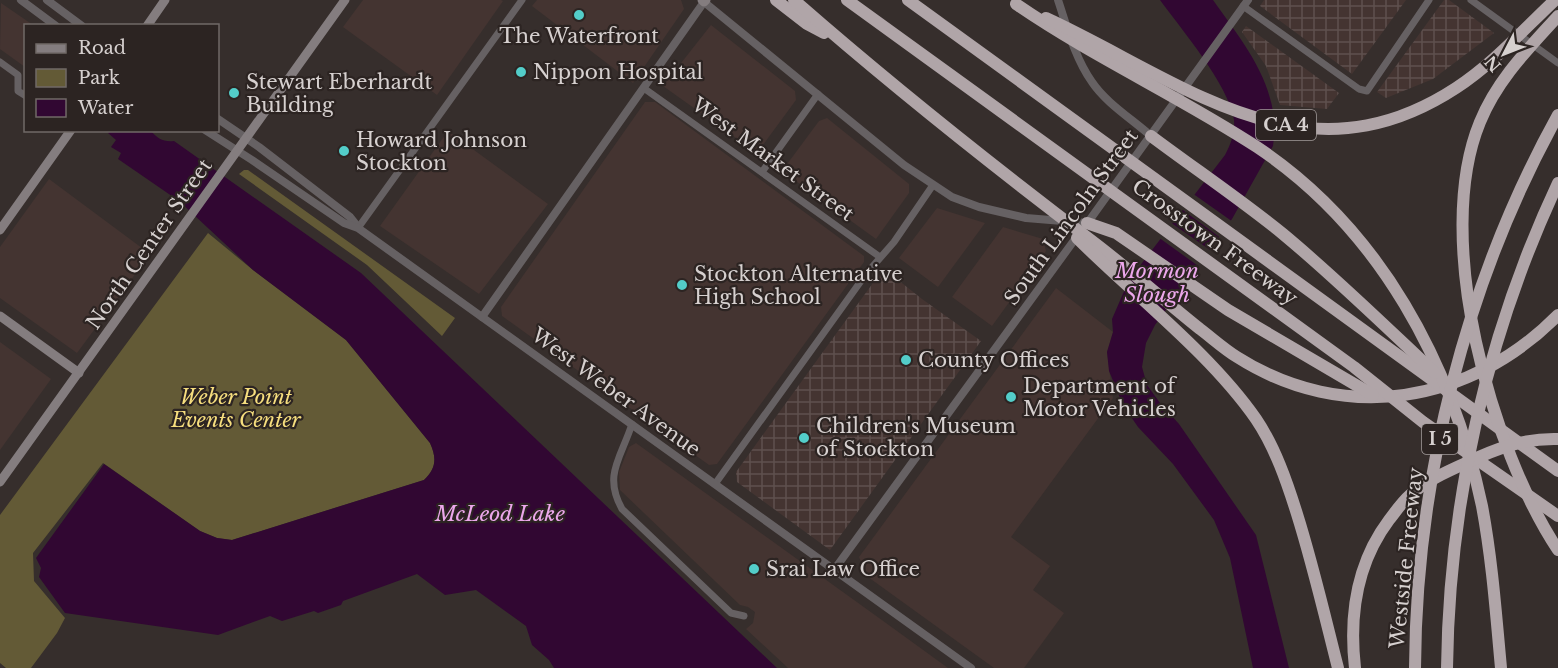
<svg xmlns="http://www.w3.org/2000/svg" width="1558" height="668" font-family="'Libre Baskerville',serif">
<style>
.built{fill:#443431}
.industrial{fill:url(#industrial-grid)}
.green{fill:#635a36}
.water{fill:#310732}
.pier{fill:#362e2c}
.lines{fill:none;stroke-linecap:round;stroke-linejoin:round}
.minor{stroke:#666163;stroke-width:7}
.tertiary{stroke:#666163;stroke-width:8}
.secondary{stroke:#847d7f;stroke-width:9}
.motorway{stroke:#b0a5a8;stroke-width:12}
.poi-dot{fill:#53cdc9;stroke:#2c2422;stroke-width:2}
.labels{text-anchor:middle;stroke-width:4.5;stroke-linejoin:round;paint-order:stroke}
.shield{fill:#2c2422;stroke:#a39c9b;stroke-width:1.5}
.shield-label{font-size:18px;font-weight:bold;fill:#d6d0cf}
.poi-label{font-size:20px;fill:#d6d0cf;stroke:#2c2422;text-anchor:start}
.street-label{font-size:20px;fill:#d6d0cf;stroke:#2c2422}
.park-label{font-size:20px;font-style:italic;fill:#f6de7e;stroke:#2c2422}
.water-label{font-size:21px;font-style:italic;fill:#eca7eb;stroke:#2c2422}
</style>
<defs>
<pattern id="industrial-grid" width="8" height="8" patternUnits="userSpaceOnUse" patternTransform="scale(1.5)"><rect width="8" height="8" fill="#443431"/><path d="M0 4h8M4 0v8" fill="none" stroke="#5e504e"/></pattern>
</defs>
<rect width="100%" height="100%" fill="#362e2c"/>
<g class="built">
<path d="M363,0h138l2,1 -66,94 -94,-68z"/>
<path d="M537,0h144l3,9 -51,74 -101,-77z"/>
<path d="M1,3l32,22 -7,1 -1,41 -25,-18z"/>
<path d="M711,25l84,66 1,9 -39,53 -94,-67z"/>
<path d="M645,102h10l209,154v6l-147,202 -8,1 -207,-149 -1,-9z"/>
<path d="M827,118l82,66v9l-33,46 -94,-68 37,-50z"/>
<path d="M448,131l100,73 -69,90 -99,-68z"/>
<path d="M49,179l101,75 -73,99 -77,-55v-51z"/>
<path d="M937,208l48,15 -47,64 -39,-29z"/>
<path d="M1003,227l40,12 3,12 -54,75 -40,-29z"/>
<path d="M1056,288l57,44 -6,20 6,46 -102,139 39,29 -17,24 31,23 -40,55h-30l-126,-91 -9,-20z"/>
<path d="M0,342l51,37 -51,71z"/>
<path d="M636,443l250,180 62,45h-160l-42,-39 7,-6 2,-11 -7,-5 -8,-2 -120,-115 -1,-18 10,-25z"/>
</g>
<g class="industrial">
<path d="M1264,0h142l-54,74 -92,-68z"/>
<path d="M1444,0h5l45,33 -61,46 -47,19 -9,-6z"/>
<path d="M1246,26l93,67 -12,16 -47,-4 -14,-39 -24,-34z"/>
<path d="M888,272l34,27 59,42 -151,209 -93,-68 -1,-10 142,-196z"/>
</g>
<g class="green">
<path d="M244,170h4l207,148 -13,18 -75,-71 -128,-91z"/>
<path d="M208,233l45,37 93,70 84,103c7,15 6,26 -6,37l-192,60 -15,-2 -17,-7 -97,-68 -70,90 1,28 31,37 -8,15 -26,35h-25l-6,-5v-148z"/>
</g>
<g class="water">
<path d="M1160,0h53c31,44 69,88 60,146l-41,73 -77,106 -9,18 -4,24 5,18 13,18 19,21 77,111 33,133h-36l-23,-110 -16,-38 -41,-56 -35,-37 -15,-22 -14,-34 -2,-19 6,-20 -1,-13 17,-39 96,-125c6,-11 10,-22 9,-35 -5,-35 -53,-91 -74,-120z"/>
<path d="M110,131h41c7,8 12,11 23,10l187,132 416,395h-223l-5,-8 -17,-15 -6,-19 -50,-36 -31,5 -28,-21 -74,27 -2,4 -23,8 -4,-2 -32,10 -12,-5 -52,19 -153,-22 -26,-36 2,-9 -5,-10 68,-94 96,67 17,7 15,2 192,-60c12,-11 13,-22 6,-37l-84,-103 -93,-70 -74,-69 -61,-42 3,-6 -10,-6 5,-7 -8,-7z"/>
</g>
<g class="pier">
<path d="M1192,193l41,29 -11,17 -42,-31z"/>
<path d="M1170,222l43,30 -12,16 -43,-31z"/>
</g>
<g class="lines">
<g class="minor">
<path d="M1471,0l87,63"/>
<path d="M1243,6l116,83 8,2 62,-91"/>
<path d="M0,62l18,13v16l8,5"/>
<path d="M645,89l235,168"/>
<path d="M762,172l56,-78"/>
<path d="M358,228l164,-228"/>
<path d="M632,424c-11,34 -29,51 -10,85l109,104 13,3"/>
<path d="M715,484l151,-210 28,-32 39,-57"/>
</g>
<g class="tertiary">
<path d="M21,0l35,26"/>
<path d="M47,0l35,26"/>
<path d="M1058,0c9,27 17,58 34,82 14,21 40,37 59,54"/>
<path d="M218,119l41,28 91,70 8,10"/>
<path d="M205,130l47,30 92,63 14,5 613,440"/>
<path d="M1086,225l162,-225"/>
<path d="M482,317l222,-315 200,163 48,32 27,10 47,11 61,5"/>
<path d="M834,570l244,-335"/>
</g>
<g class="secondary">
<path d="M702,0l2,2 2,-2"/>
<path d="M147,26l18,-26"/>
<path d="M0,230l71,-100"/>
<path d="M0,316l79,57"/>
<path d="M0,482l345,-482"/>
</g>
<g class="motorway">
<path d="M776,0l31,24 17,9"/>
<path d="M794,0c97,85 199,166 302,244 35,27 69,57 104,85 12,9 24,20 37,28 107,68 233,47 321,-42"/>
<path d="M847,0l507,367 69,55 135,94"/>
<path d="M908,0l650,471"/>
<path d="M1016,4c77,53 163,92 241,143 123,82 195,217 225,359 10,53 14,108 19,162"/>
<path d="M1558,16c-30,33 -61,64 -78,106 -48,116 11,327 78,428"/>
<path d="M1046,18c137,63 257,170 410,70 37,-24 67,-58 99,-88"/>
<path d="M1151,136c44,33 89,63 132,98 53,44 102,92 152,139"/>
<path d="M1087,223l29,10 112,77 145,85"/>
<path d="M1077,238c57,57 133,115 179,181 19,28 31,63 41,95 16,51 28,103 41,154"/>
<path d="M1355,668c-6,-53 1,-104 34,-148 7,-9 13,-18 21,-25 16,-14 36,-23 56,-32 29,-14 58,-25 92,-24"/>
<path d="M1415,668c1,-190 51,-387 143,-553"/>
<path d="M1447,668c2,-167 40,-334 111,-485"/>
</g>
</g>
<g class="poi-dot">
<circle cx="579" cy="15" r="6"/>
<circle cx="521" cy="72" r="6"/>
<circle cx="234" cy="93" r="6"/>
<circle cx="344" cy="151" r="6"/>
<circle cx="682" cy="285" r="6"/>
<circle cx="906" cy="360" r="6"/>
<circle cx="1011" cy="397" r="6"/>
<circle cx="804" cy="438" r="6"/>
<circle cx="754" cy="569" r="6"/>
</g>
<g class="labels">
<g class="shield">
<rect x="1256" y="110" width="60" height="30" rx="4.5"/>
<rect x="1422" y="424" width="36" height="30" rx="4.5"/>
</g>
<g class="shield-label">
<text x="1286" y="131">CA 4</text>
<text x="1440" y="445">I 5</text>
</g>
<g class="poi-label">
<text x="579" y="43" text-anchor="middle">The Waterfront</text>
<text x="533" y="79">Nippon Hospital</text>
<text x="246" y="89">Stewart Eberhardt<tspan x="246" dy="23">Building</tspan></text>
<text x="356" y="147">Howard Johnson<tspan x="356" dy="23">Stockton</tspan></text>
<text x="694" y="281">Stockton Alternative<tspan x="694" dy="23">High School</tspan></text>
<text x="918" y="367">County Offices</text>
<text x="1023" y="393">Department of<tspan x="1023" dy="23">Motor Vehicles</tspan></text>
<text x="816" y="433">Children's Museum<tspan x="816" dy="23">of Stockton</tspan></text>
<text x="766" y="576">Srai Law Office</text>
</g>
<g class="street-label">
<text transform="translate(773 159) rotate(36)" y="7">West Market Street</text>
<text transform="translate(1071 217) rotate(-54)" y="7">South Lincoln Street</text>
<text transform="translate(1215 242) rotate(36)" y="7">Crosstown Freeway</text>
<text transform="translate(149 244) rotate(-55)" y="7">North Center Street</text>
<text transform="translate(616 392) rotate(36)" y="7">West Weber Avenue</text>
<text transform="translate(1406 558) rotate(-84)" y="7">Westside Freeway</text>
</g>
<g class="park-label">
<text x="236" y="404">Weber Point<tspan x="236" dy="23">Events Center</tspan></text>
</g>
<g class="water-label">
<text x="1157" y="278">Mormon<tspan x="1157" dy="24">Slough</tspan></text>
<text x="500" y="521">McLeod Lake</text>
</g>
</g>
<rect x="24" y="24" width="195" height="108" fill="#2c2422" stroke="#706967" stroke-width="1.5"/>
<rect x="36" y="44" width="30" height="9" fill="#847d7f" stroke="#706967" stroke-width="1.5"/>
<text x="78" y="54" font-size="18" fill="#d6d0cf">Road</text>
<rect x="36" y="69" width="30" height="18" fill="#635a36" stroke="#706967" stroke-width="1.5"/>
<text x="78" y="84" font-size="18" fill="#d6d0cf">Park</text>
<rect x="36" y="99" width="30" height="18" fill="#310732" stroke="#706967" stroke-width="1.5"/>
<text x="78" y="114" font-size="18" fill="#d6d0cf">Water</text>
<g transform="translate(1504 54) rotate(228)" stroke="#2c2422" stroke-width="4.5" paint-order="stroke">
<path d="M0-4.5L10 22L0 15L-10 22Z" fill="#d6d0cf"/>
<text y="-9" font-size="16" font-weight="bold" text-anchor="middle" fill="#d6d0cf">N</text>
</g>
</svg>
